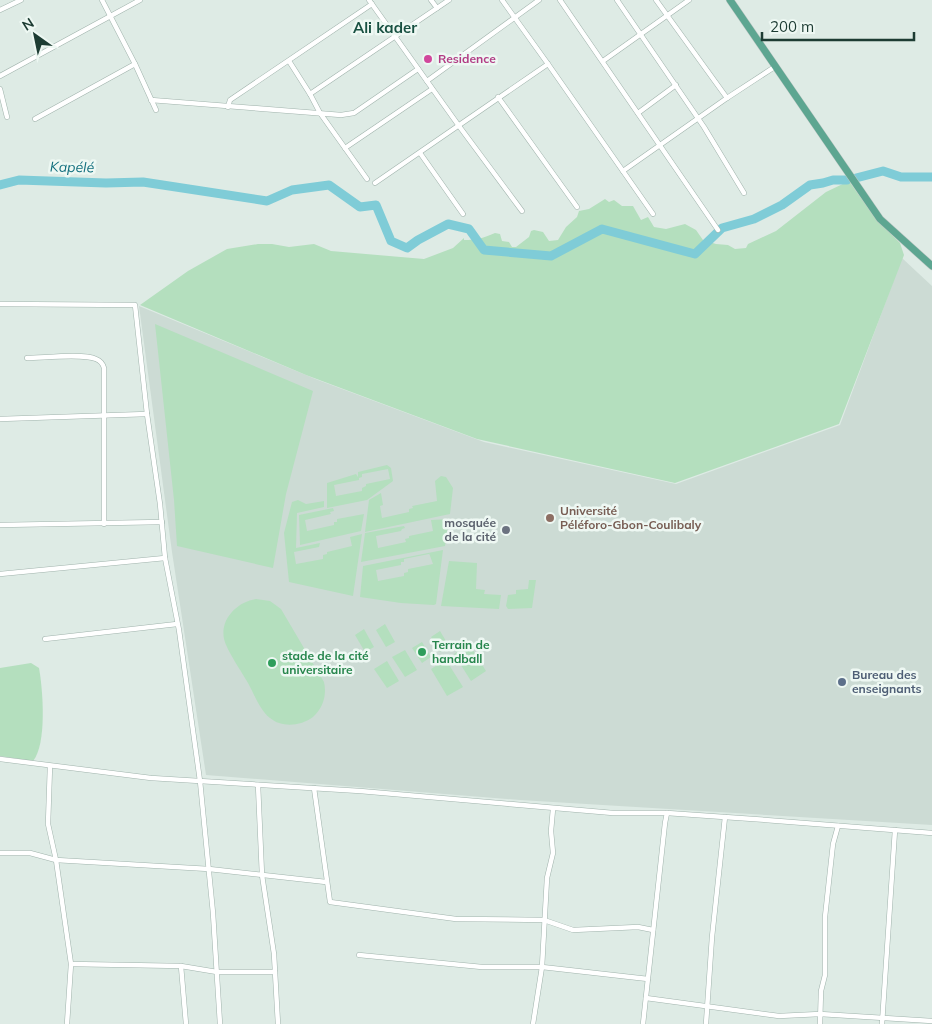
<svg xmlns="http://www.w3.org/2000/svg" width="932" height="1024" font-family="Mulish,sans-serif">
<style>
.built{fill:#ccdbd4}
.green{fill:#b4dfbe;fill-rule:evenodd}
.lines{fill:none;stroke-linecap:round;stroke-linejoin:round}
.river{stroke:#7fccd7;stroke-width:9}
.street-casing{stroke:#a0b3ac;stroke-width:5.5}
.primary-casing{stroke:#c0c8c6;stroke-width:8}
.street{stroke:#fff;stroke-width:4.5}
.primary{stroke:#5da691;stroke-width:7}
.hotel-dot{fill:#d1479c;stroke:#eef8f3;stroke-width:2}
.education-dot{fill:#8d6e63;stroke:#eef8f3;stroke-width:2}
.worship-dot{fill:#6b7280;stroke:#eef8f3;stroke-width:2}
.leisure-dot{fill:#2e9e5b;stroke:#eef8f3;stroke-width:2}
.service-dot{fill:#5c6f8a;stroke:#eef8f3;stroke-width:2}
.labels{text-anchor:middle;stroke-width:5;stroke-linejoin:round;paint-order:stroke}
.hotel-label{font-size:12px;font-weight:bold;fill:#b23c85;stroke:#eef8f3;text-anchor:start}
.education-label{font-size:12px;font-weight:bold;fill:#785e54;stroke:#eef8f3;text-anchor:start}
.worship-label{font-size:12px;font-weight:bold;fill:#5b616d;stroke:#eef8f3;text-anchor:end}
.leisure-label{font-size:12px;font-weight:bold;fill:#27864d;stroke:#eef8f3;text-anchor:start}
.service-label{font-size:12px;font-weight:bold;fill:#4e5e75;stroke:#eef8f3;text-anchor:start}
.water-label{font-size:14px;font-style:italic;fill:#126f7e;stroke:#eef8f3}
.quarter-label{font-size:15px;font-weight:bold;fill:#185041;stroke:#eef8f3}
</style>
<rect width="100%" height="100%" fill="#deebe5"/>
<path class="built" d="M902,258l30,28v539l-412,-25 -314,-25 -34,-223 -33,-246 179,74 166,62 192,42 164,-59z"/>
<g class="green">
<path d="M849,181l27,38 24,24 4,12 -65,169 -164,59 -198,-44 -171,-64 -166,-70 48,-34 39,-22 31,-5h14l17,3 25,-3 17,7 93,8 29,-11 11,-10v2c13,0 19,-2 31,-7l5,1 2,7 7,1 3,5h4l13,-10 2,-6 3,-1 9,2 6,9 9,-1 8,-13 11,-10 2,-6 10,-2 16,-10 4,3 5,-2 8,6h11l8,14 7,-3 6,10 12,2 19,-5 11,6 7,10 13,4 12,1 7,4 11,-1 2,-4 28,-13 50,-39z"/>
<path d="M155,324l158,67 -27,103 -13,74 -96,-22 -3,-46z"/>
<path d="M387,465l4,3 2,13 -26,19 -40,8v-25l29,-9 2,3v-5zM388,469l2,10 -24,5v2l-4,2v3l-26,5 -2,-11 25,-5v-2l3,-1v-3z"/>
<path d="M441,476l5,1 7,11 -3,26 -85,18 4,-32 12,-7 2,12 -3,1 2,12 27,-6v-3l4,-1 -1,-2 25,-5 -2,-20z"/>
<path d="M298,500l8,4 18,-3v6l-27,6 -1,35 24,-5 -1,4 -25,5 2,12 27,-5v-4l4,-1v-2l25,-6 -2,-9 12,-3 -9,62 -64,-14 -5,-49 8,-31z"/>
<path d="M333,508l1,3 -4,1 1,2 -26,6 2,11 27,-6v-3h3v-3l27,-5 -3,17 -61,14 -1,-30z"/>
<path d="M449,519l-4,27 -84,16 4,-29 39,-7 1,2 -3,1 -1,2 -25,5 2,12 28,-6 -1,-3 4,-1v-2l24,-5 -2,-11z"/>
<path d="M443,550l-7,54 -2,1 -33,-2 -41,-6 3,-31zM429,553l4,11 -25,5v3l-4,1v3l-26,5 -2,-11 25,-5v-3h3v-3l25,-5z"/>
<path d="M449,561l28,2 -1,26 9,1 -1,4 17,1 -2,14 -58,-3z"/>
<path d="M529,580h7l-4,28 -24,1 -2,-3 2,-11 8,-1v-4l12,-1z"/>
<path d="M256,599l14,2 11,8 43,73c3,13 -1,26 -11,35 -12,9 -31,11 -43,1 -10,-8 -16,-24 -22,-35 -6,-11 -21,-32 -24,-44 -4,-20 13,-37 32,-40z"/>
<path d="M385,624l10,18 -9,5 -10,-17z"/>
<path d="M364,629l10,18 -9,5 -10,-17z"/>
<path d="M440,631l9,15 -9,6 -9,-15z"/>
<path d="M422,642l9,15 -9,6 -10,-15z"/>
<path d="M469,644l17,27 -15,10 -17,-27z"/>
<path d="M405,650l12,20 -12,7 -13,-20z"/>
<path d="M446,660l17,27 -16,9 -16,-27z"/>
<path d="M387,661l12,20 -12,7 -13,-19z"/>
<path d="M31,663l8,5c4,22 8,76 -6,93l-33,-5v-88z"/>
</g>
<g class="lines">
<g class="river">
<path d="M856,178l27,-7 18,6h31"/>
<path d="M0,185l19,-5 87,3 37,-1 124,19 25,-11 37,-5 31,22 16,-2 15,36 16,7 11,-8 30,-16 21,5 15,21 67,6 51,-27 93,25 27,-26 32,-9 28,-14 28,-20 13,-2 10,-3h14"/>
</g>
<g class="street-casing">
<g id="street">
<path d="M102,0l33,64 21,46"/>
<path d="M369,0l90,126 63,85"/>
<path d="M431,0l6,8"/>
<path d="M502,0l46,64 105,150"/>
<path d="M560,0l158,230"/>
<path d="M617,0l87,127 40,66"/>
<path d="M656,0l71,98"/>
<path d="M0,10l21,-10"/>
<path d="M289,61l21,33 10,19 47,66"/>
<path d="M603,61l86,-61"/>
<path d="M0,76l140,-76"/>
<path d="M427,81l112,-81"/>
<path d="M0,89l7,28"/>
<path d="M310,94l139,-94"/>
<path d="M498,97l79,110"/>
<path d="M151,100l190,15 13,-2 64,-44"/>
<path d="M228,107l2,-7 142,-96"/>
<path d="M638,113l38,-28"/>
<path d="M35,119l100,-55"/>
<path d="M345,148l87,-59"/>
<path d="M420,153l43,61"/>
<path d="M623,171l104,-73 49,-32"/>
<path d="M375,183l173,-119"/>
<path d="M0,304l135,1 12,109 13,90 5,54 14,72 21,151 13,132 7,111"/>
<path d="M27,358c16,0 56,-5 69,1 5,2 7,5 8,9v156"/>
<path d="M0,419l147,-5"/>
<path d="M0,525l162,-3"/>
<path d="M0,574l165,-16"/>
<path d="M45,639l132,-15"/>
<path d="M0,759l151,19 209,13 253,22h54l86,6 179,14"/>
<path d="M50,766l-2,58 8,36 15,104 -4,60"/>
<path d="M258,785l4,90 12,79 4,70"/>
<path d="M314,788l16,114 126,17 88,1 29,10 65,-3 15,3"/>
<path d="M0,853h30l26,7 153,9 117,13"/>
<path d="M359,955l123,12h60l106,12"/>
<path d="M71,964l110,2 36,6h58"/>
<path d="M181,966l5,58"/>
<path d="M646,998l133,18 41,-2 112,7"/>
<path d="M533,1024l9,-57 5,-89 6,-25 -2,-22 2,-22"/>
<path d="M643,1024l22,-201 2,-10"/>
<path d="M706,1024l6,-87 13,-120"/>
<path d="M820,1024l1,-33 4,-16v-58l8,-73 5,-18"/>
<path d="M882,1024l13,-194"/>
</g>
</g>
<g class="primary-casing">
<path id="primary" d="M730,0l150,219 52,47"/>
</g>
<use href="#street" class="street"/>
<use href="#primary" class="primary"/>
</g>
<circle class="hotel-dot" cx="428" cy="59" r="5"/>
<circle class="education-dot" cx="550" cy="518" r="5"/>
<circle class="worship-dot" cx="506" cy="530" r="5"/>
<g class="leisure-dot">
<circle cx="422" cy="652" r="5"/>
<circle cx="272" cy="663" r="5"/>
</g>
<circle class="service-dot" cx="842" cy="682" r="5"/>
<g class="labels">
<g class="hotel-label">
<text x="438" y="63">Residence</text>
</g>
<g class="education-label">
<text x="560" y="515">Université<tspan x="560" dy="14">Péléforo-Gbon-Coulibaly</tspan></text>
</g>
<g class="worship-label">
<text x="496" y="527">mosquée<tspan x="496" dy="14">de la cité</tspan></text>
</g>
<g class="leisure-label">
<text x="432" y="649">Terrain de<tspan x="432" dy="14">handball</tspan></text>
<text x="282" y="660">stade de la cité<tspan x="282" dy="14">universitaire</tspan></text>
</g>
<g class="service-label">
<text x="852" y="679">Bureau des<tspan x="852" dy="14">enseignants</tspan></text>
</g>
<g class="water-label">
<text transform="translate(72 167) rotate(1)" y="5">Kapélé</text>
</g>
<g class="quarter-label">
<text x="385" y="33">Ali kader</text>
</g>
</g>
<g transform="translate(35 35) rotate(327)" stroke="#eef8f3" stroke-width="4" paint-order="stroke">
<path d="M0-4L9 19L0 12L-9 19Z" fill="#1d3c33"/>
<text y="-8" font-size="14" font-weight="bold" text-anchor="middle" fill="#1d3c33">N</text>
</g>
<path d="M762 32v8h152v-8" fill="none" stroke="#1d3c33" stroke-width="2.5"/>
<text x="770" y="32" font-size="15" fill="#1d3c33" stroke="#eef8f3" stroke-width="4" paint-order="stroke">200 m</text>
</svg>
